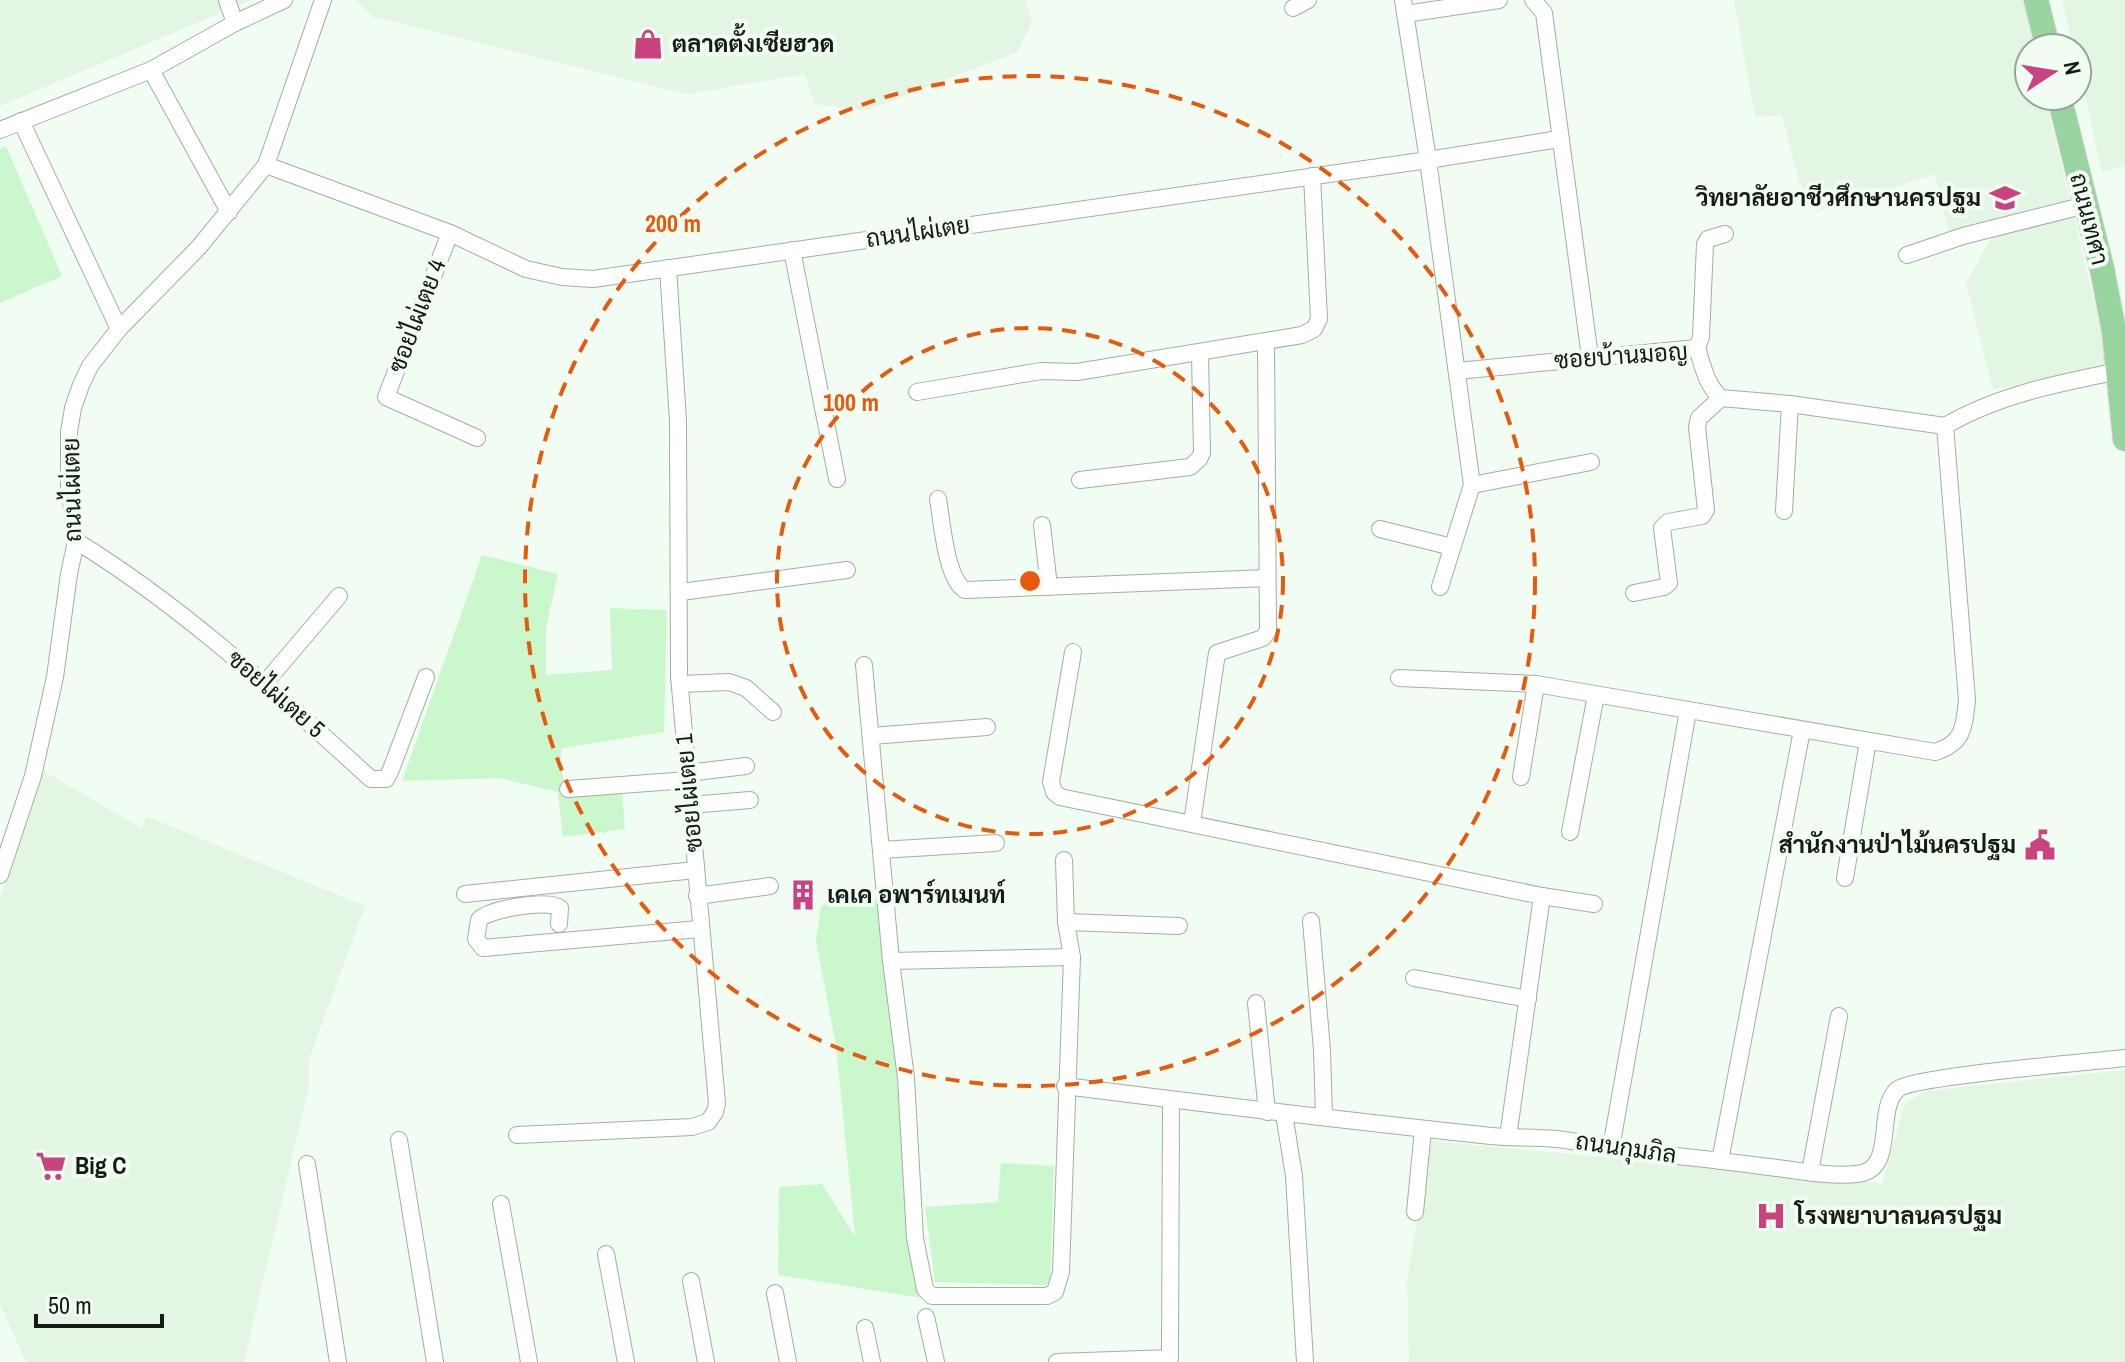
<svg xmlns="http://www.w3.org/2000/svg" width="2125" height="1362" font-family="'Archivo Narrow',Sarabun,sans-serif">
<style>
.built{fill:#e3f5e3}
.grass{fill:#caf7cc}
.lines{fill:none;stroke-linecap:round;stroke-linejoin:round}
.street-casing{stroke:#a3aea3;stroke-width:18}
.primary-casing{stroke:#dadbda;stroke-width:26}
.street{stroke:#fff;stroke-width:16}
.primary{stroke:#99d4a0;stroke-width:24}
.ring{fill:none;stroke:#e8590c;stroke-width:4;stroke-dasharray:14 10}
.labels{text-anchor:middle;stroke-width:8;stroke-linejoin:round;paint-order:stroke}
.poi-label{font-size:24px;font-weight:bold;fill:#171b17;stroke:#f1fdf2;text-anchor:start}
.street-label{font-size:24px;fill:#171b17;stroke:#f1fdf2}
.centre{fill:#e8590c;stroke:#f1fdf2;stroke-width:4}
.ring-label{font-size:24px;text-anchor:middle;font-weight:bold;fill:#e8590c;stroke:#f1fdf2;stroke-width:8;stroke-linejoin:round;paint-order:stroke}
</style>
<rect width="100%" height="100%" fill="#f1fdf2"/>
<g class="built">
<path d="M0,0h251l-251,106z"/>
<path d="M356,0h669l7,22 -15,30 -152,59 -51,-7 -9,-30 -118,20 -314,-77z"/>
<path d="M1734,0h289l11,48h-5v48h16l66,276 -118,17 -27,-106 31,-55 -46,15 -16,-69 -119,38 -17,-31 -17,-66 -27,2z"/>
<path d="M2062,0h63v166l-23,6 -25,-111v-13h-3z"/>
<path d="M44,771l97,57 5,-12 219,90 -56,153v27l-65,276h-218l-26,-57v-406z"/>
<path d="M2125,1070v292h-716l-2,-82 23,-139 452,42 23,-80 21,-12z"/>
</g>
<g class="grass">
<path d="M6,146l56,130 -62,27v-154z"/>
<path d="M482,555l76,19 -12,54v47l66,-5 -2,-62 57,2 -3,122 -102,16 -2,16 7,29 55,-3 3,39 -62,8 -5,-45 -58,-14 -98,3z"/>
<path d="M873,887l11,45 26,299 12,67 -144,-23 1,-88 43,-3 33,52 -19,-190 -20,-105 5,-35z"/>
<path d="M1001,1163l53,3 -4,119 -115,-3 -10,-75 73,-5z"/>
</g>
<g class="lines">
<g class="street-casing">
<g id="street">
<path d="M227,0l8,23"/>
<path d="M1533,0l11,13 46,344"/>
<path d="M1293,8l15,-8"/>
<path d="M1405,14l94,-14"/>
<path d="M151,70l78,142"/>
<path d="M21,121l98,208"/>
<path d="M0,130l151,-60 84,-47 49,-23"/>
<path d="M266,165l184,68 76,36 36,8 31,2 835,-119 -25,-160"/>
<path d="M450,233l-64,164 91,41"/>
<path d="M792,250l45,229"/>
<path d="M1907,255l56,-19 123,-31"/>
<path d="M1697,348l4,-11 4,-93 3,-5 17,-5"/>
<path d="M1457,371l240,-23c6,18 9,37 24,50l69,6 155,22"/>
<path d="M917,392l124,-21 36,1 225,-37 12,-6 5,-10 -7,-143"/>
<path d="M1945,426c53,-31 114,-43 174,-55"/>
<path d="M1080,480l110,-13 9,-8 3,-6 -2,-99"/>
<path d="M1472,485l119,-23"/>
<path d="M938,499c4,23 8,80 27,91l302,-12"/>
<path d="M1784,511l6,-107"/>
<path d="M1042,525l7,62"/>
<path d="M1380,529l72,18"/>
<path d="M76,541c109,67 201,153 295,238h15l4,-7 36,-95"/>
<path d="M1440,587l32,-102 -44,-325 131,-21"/>
<path d="M681,592l166,-22"/>
<path d="M1634,593l30,-6 5,-4 -7,-55 6,-6 34,-6 4,-6 -9,-83 2,-9 22,-20"/>
<path d="M1073,652l-22,130 3,10 6,5 482,99 -34,241"/>
<path d="M864,665l27,296 15,117 9,160 10,51 7,7h115l8,-4 6,-20 11,-315 -6,-35 -2,-62"/>
<path d="M1399,678l137,6 399,68c29,-9 29,-25 32,-52l-22,-274"/>
<path d="M265,683l74,-87"/>
<path d="M680,684l49,-2 17,6 27,24"/>
<path d="M871,736l116,-9"/>
<path d="M687,773l59,-7"/>
<path d="M1521,777l15,-93"/>
<path d="M568,789l120,-9"/>
<path d="M690,805l60,-5"/>
<path d="M1192,823l25,-170 46,-15 5,-7 -2,-289"/>
<path d="M1570,832l26,-137"/>
<path d="M881,850l115,-7"/>
<path d="M0,875l33,-99 22,-99 14,-103 7,-33 -7,-55v-54l4,-24 8,-23 9,-19 29,-37 80,-82 67,-82 57,-165"/>
<path d="M1845,878l23,-137"/>
<path d="M465,894l230,-24"/>
<path d="M697,896l73,-10"/>
<path d="M1542,896l52,8"/>
<path d="M1311,921l11,129 2,67"/>
<path d="M1066,922l113,4"/>
<path d="M559,924l1,-16c-12,-9 -72,1 -81,12l-3,19 7,9 216,-19"/>
<path d="M891,961l181,-4"/>
<path d="M1414,978l114,21"/>
<path d="M1256,1003l11,109"/>
<path d="M1065,1086c142,18 284,35 426,50 22,2 44,1 66,3 18,2 36,6 54,9 49,7 100,11 150,18 30,3 65,11 96,8 41,-4 17,-65 41,-85 16,-13 194,-27 227,-31"/>
<path d="M1284,1114l10,62 11,186"/>
<path d="M517,1135l175,-8 16,-5 7,-10 2,-9 -38,-427 -1,-255 -10,-153"/>
<path d="M399,1140l36,222"/>
<path d="M1611,1148l77,-437"/>
<path d="M1720,1161l82,-431"/>
<path d="M307,1164l31,198"/>
<path d="M1810,1172l29,-156"/>
<path d="M501,1204l28,158"/>
<path d="M1415,1212l8,-83"/>
<path d="M606,1254l20,108"/>
<path d="M691,1281l15,81"/>
<path d="M775,1293l13,69"/>
<path d="M926,1317l10,45"/>
<path d="M865,1328l7,34"/>
<path d="M1057,1362l113,-4 1,-258"/>
</g>
</g>
<g class="primary-casing">
<g id="primary">
<path d="M2036,0l12,48"/>
<path d="M2059,96l43,173 12,62 11,108"/>
</g>
</g>
<use href="#street" class="street"/>
<use href="#primary" class="primary"/>
</g>
<g class="ring">
<circle cx="1030" cy="581" r="253"/>
<circle cx="1030" cy="581" r="505"/>
</g>
<defs>
<g id="shop-bare" transform="scale(2.4)"><path d="M-5-2.5h2.3a2.7 3.5 0 0 1 5.4 0H5L5.5 6h-11ZM-1.5-2.5h3a1.5 2.3 0 0 0-3 0Z" fill="#ca4380" stroke="#f1fdf2" stroke-width="2.5" paint-order="stroke"/></g>
<g id="university-bare" transform="scale(2.4)"><path d="M0-5L7-2L0 1L-7-2ZM-4 1L0 2.5L4 1V4Q0 6-4 4Z" fill="#ca4380" stroke="#f1fdf2" stroke-width="2.5" paint-order="stroke"/></g>
<g id="civic-bare" transform="scale(2.4)"><path d="M-.6-6.5H3V-4.5H.6V-3L4-1V1h2V6H-6V1h2V-1L-.6-3ZM-1.2 2.5V6h2.4V2.5Z" fill="#ca4380" stroke="#f1fdf2" stroke-width="2.5" paint-order="stroke"/></g>
<g id="building-bare" transform="scale(2.4)"><path d="M-4-6H4V6H1V3H-1V6H-4ZM-2.5-4.3h1.7v1.8h-1.7ZM.8-4.3h1.7v1.8H.8ZM-2.5-1h1.7V.8h-1.7ZM.8-1h1.7V.8H.8Z" fill="#ca4380" stroke="#f1fdf2" stroke-width="2.5" paint-order="stroke"/></g>
<g id="supermarket-bare" transform="scale(2.4)"><path d="M-6-5.5h2.5l.6 2H6L4.5 2H-2.5L-4.4-4H-6ZM-1.5 3.2a1.3 1.3 0 1 0 .1 0ZM3 3.2a1.3 1.3 0 1 0 .1 0Z" fill="#ca4380" stroke="#f1fdf2" stroke-width="2.5" paint-order="stroke"/></g>
<g id="hospital-bare" transform="scale(2.4)"><path d="M-5-5h3v3.5h4V-5h3V5h-3V1.5h-4V5h-3Z" fill="#ca4380" stroke="#f1fdf2" stroke-width="2.5" paint-order="stroke"/></g>
</defs>
<g fill-rule="evenodd">
<use href="#shop-bare" x="648" y="44"/>
<use href="#university-bare" x="2005" y="198"/>
<use href="#civic-bare" x="2040" y="845"/>
<use href="#building-bare" x="803" y="895"/>
<use href="#supermarket-bare" x="51" y="1166"/>
<use href="#hospital-bare" x="1771" y="1216"/>
</g>
<g class="labels">
<g class="poi-label">
<text x="672" y="52">ตลาดตั้งเซียฮวด</text>
<text x="1981" y="206" text-anchor="end">วิทยาลัยอาชีวศึกษานครปฐม</text>
<text x="2016" y="853" text-anchor="end">สำนักงานป่าไม้นครปฐม</text>
<text x="827" y="903">เคเค อพาร์ทเมนท์</text>
<text x="75" y="1174">Big C</text>
<text x="1795" y="1224">โรงพยาบาลนครปฐม</text>
</g>
<g class="street-label">
<text transform="translate(2089 219) rotate(76)" y="8">ถนนเทศา</text>
<text transform="translate(918 232) rotate(-8)" y="8">ถนนไผ่เตย</text>
<text transform="translate(417 316) rotate(-69)" y="8">ซอยไผ่เตย 4</text>
<text transform="translate(1621 356) rotate(-4)" y="8">ซอยบ้านมอญ</text>
<text transform="translate(72 490) rotate(-91)" y="8">ถนนไผ่เตย</text>
<text transform="translate(276 694) rotate(41)" y="8">ซอยไผ่เตย 5</text>
<text transform="translate(689 793) rotate(-95)" y="8">ซอยไผ่เตย 1</text>
<text transform="translate(1626 1148) rotate(8)" y="8">ถนนกุมภิล</text>
</g>
</g>
<circle cx="1030" cy="581" r="12" class="centre"/>
<g class="ring-label">
<text x="673" y="232">200 m</text>
<text x="851" y="411">100 m</text>
</g>
<g transform="translate(2053 72) rotate(78)"><circle r="38" fill="#f1fdf2" stroke="#9aa39a" stroke-width="2"/>
<path d="M0-6L14 30L0 20L-14 30Z" fill="#ca4380"/>
<text y="-12" font-size="22" font-weight="bold" text-anchor="middle" fill="#171b17">N</text>
</g>
<path d="M36 1314v12h126v-12" fill="none" stroke="#171b17" stroke-width="4"/>
<text x="48" y="1314" font-size="24" fill="#171b17" stroke="#f1fdf2" stroke-width="6" paint-order="stroke">50 m</text>
</svg>
